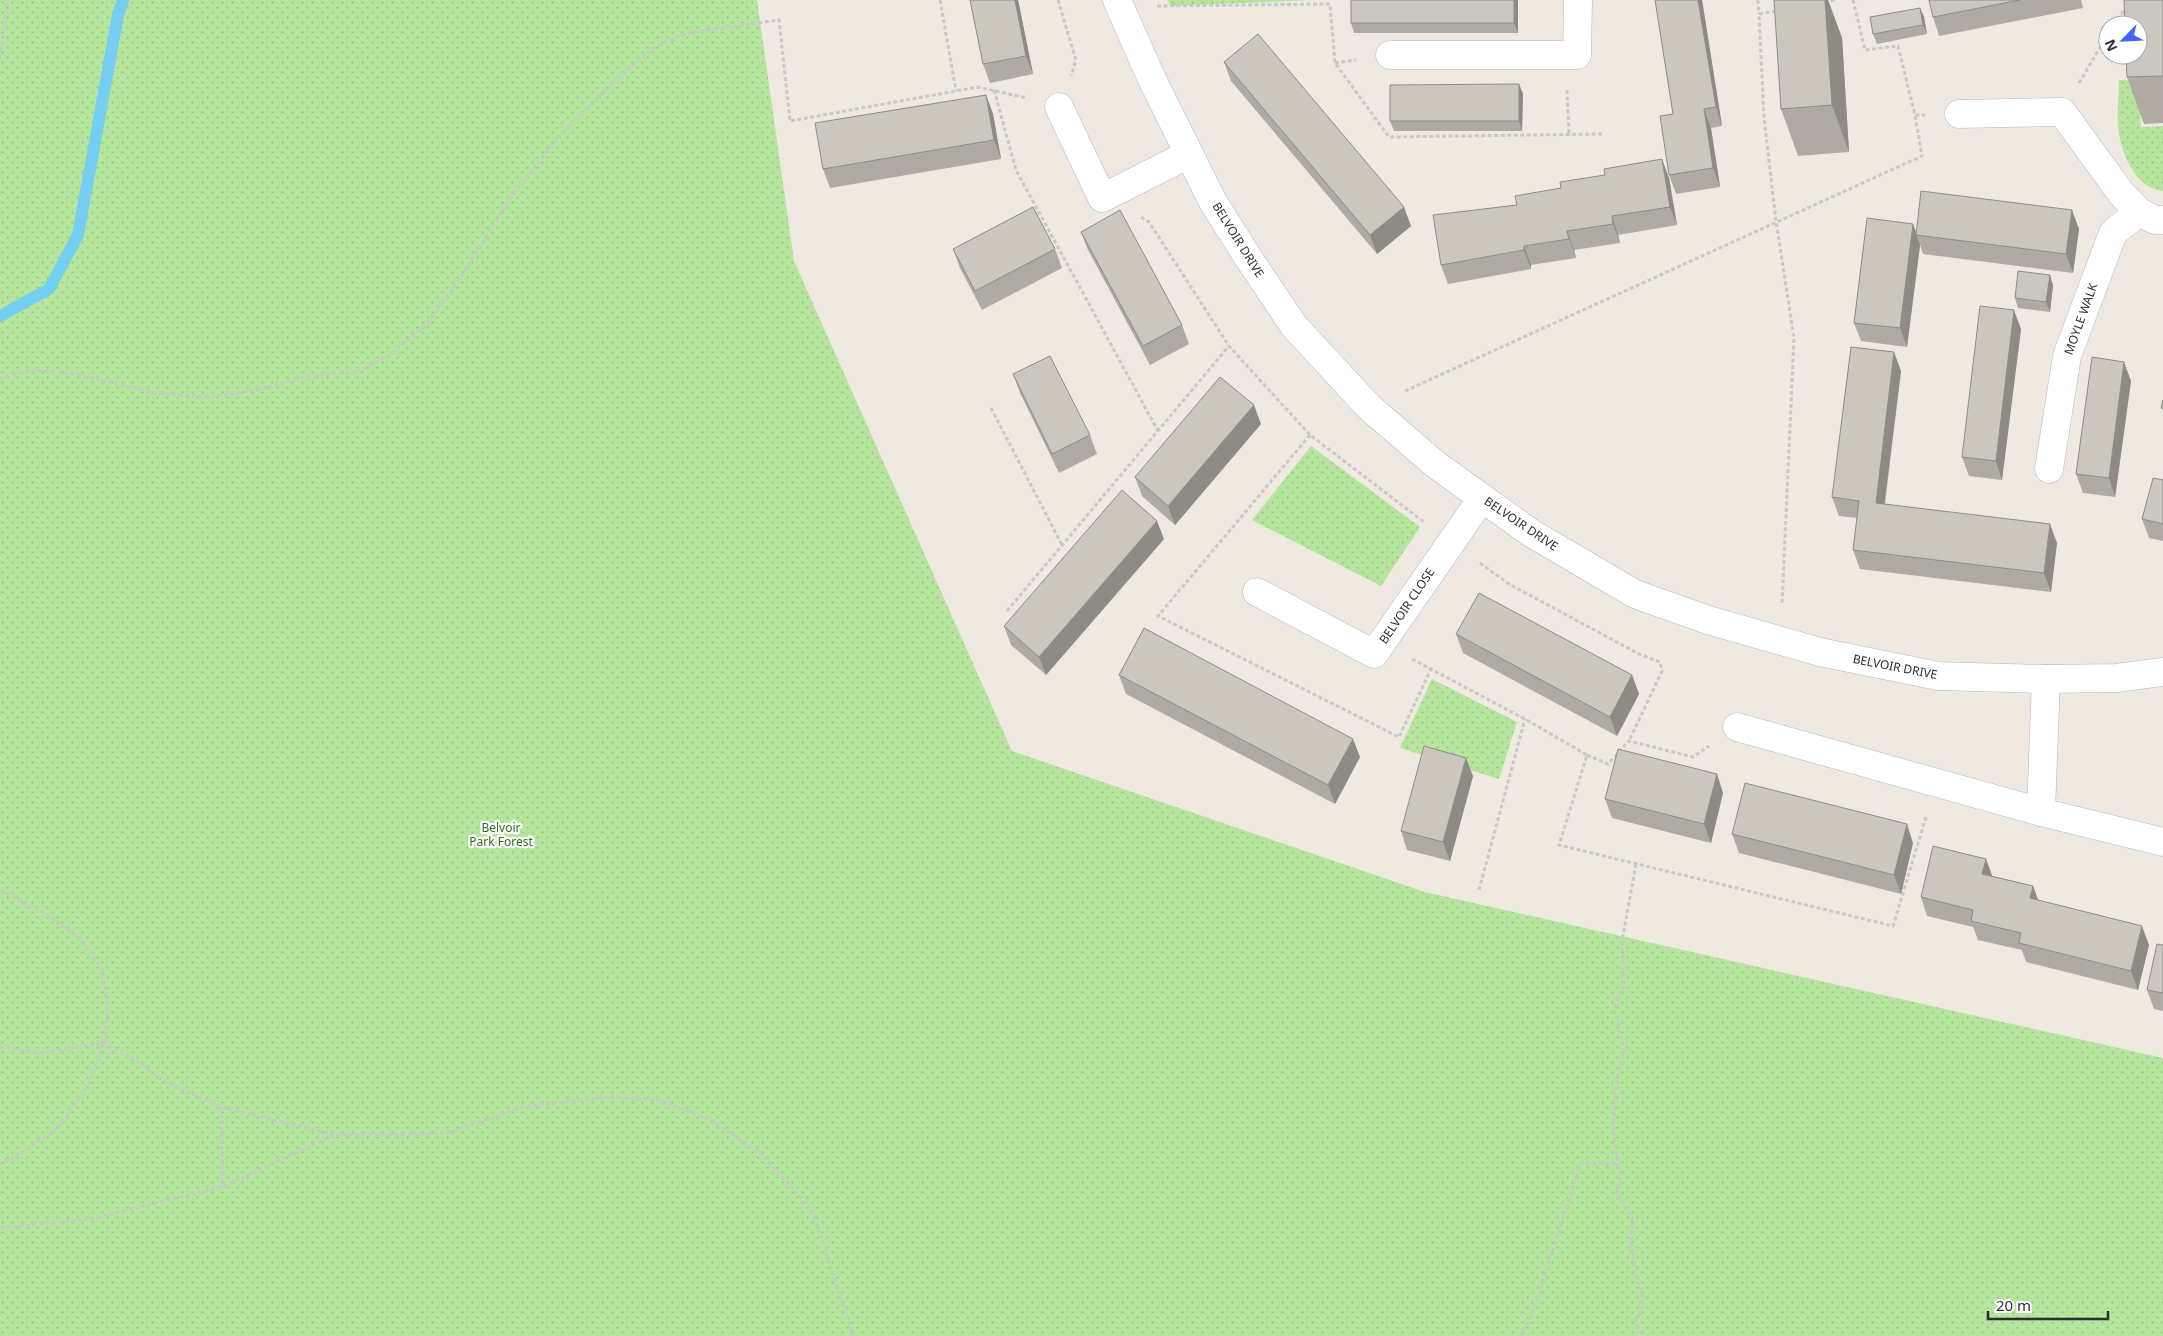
<svg xmlns="http://www.w3.org/2000/svg" width="2163" height="1336" font-family="'Noto Sans',sans-serif">
<style>
.grass{fill:url(#grass-dots)}
.lines{fill:none;stroke-linecap:round;stroke-linejoin:round}
.stream{stroke:#75cff0;stroke-width:12}
.minor-casing{stroke:#b4b7c1;stroke-width:29}
.tertiary-casing{stroke:#b4b7c1;stroke-width:29}
.path{stroke:#c9c9c9;stroke-width:3;stroke-dasharray:4 2.5;stroke-linecap:butt}
.minor{stroke:#fff;stroke-width:28}
.tertiary{stroke:#fff;stroke-width:28}
.wall{fill:#afaba4}
.shaded-wall{fill:#8e8b86}
.building{fill:#cbc7bf;stroke:#8e8b86}
.labels{text-anchor:middle;stroke-width:4.5;stroke-linejoin:round;paint-order:stroke}
.street-label{font-size:12px;fill:#2e2e2e;stroke:#fff}
.park-label{font-size:12px;fill:#2c6e1b;stroke:#fff}
</style>
<defs>
<pattern id="grass-dots" width="8" height="8" patternUnits="userSpaceOnUse" patternTransform="scale(1.25)"><rect width="8" height="8" fill="#b6e59e"/><path d="M2 2h.1M6 6h.1" fill="none" stroke="#9dc588" stroke-width="1.8" stroke-linecap="round"/></pattern>
</defs>
<rect width="100%" height="100%" fill="#efe9e1"/>
<g class="grass">
<path d="M0,0h757l37,261 218,490 413,141 738,166v278h-2163z"/>
<path d="M1168,0h144l-142,6z"/>
<path d="M2119,80h20l2,47 22,-1v65c-28,-2 -43,-40 -45,-65 -1,-15 1,-31 1,-46z"/>
<path d="M1311,446l109,81 -39,59 -129,-66z"/>
<path d="M1432,679l85,43 -18,57 -99,-31z"/>
</g>
<g class="lines">
<path class="stream" d="M0,316l49,-27 29,-54 40,-220 5,-15"/>
<g class="minor-casing">
<g id="minor">
<path d="M1390,55h187l1,-55"/>
<path d="M1059,107l43,91 87,-44"/>
<path d="M1959,114l103,-2 59,81 18,19 16,8h8"/>
<path d="M2049,469l18,-113 46,-123 26,-21"/>
<path d="M1257,592l117,62 108,-156"/>
<path d="M1737,727l304,85 5,-133"/>
<path d="M2041,812l122,30"/>
</g>
</g>
<g class="tertiary-casing">
<path id="tertiary" d="M1117,0l33,75 62,125 35,56 47,70 75,81 66,57 96,69 104,61 73,26 112,32 118,24 108,3 70,-1 47,-6"/>
</g>
<g class="path">
<path d="M940,0l16,91"/>
<path d="M1058,0l18,60 -5,16"/>
<path d="M1758,0l1,14"/>
<path d="M1853,0l12,50 33,-4 17,69h10"/>
<path d="M1824,2l12,-2"/>
<path d="M1157,6l173,-2 5,59 54,74 213,-3"/>
<path d="M1776,11l-17,3 5,104 12,103 18,117 -12,267"/>
<path d="M2114,25l17,-25"/>
<path d="M0,58l8,-58"/>
<path d="M1335,63l21,-3"/>
<path d="M2079,83l29,-49"/>
<path d="M994,90l22,80 142,261"/>
<path d="M1567,90l2,43"/>
<path d="M1141,217l8,5 80,124 81,89 114,87"/>
<path d="M0,378l34,-8 36,3 86,20 54,4 46,-7 53,-14 49,-4 33,-18 34,-28 37,-50 48,-78 52,-65 57,-56 37,-31 32,-13 91,-13 11,101 188,-34 49,11"/>
<path d="M1405,391l517,-235 -7,-41"/>
<path d="M991,408l71,137"/>
<path d="M1310,435l-152,181 241,121 32,-68"/>
<path d="M1480,563l29,21 130,70 21,8 2,9 -33,70"/>
<path d="M1007,611l222,-265"/>
<path d="M1412,659l113,60 62,36 -28,90 334,81 33,-109"/>
<path d="M1587,755l21,9 21,-23 64,16 16,-11"/>
<path d="M1636,864l-14,77 2,45 -6,10 -3,15 9,40 -7,29 -4,49 7,51 -4,13 16,25 -1,27 5,32 6,15v16l-6,13 6,15"/>
<path d="M0,890l48,25 35,26 19,29 6,38 -4,35 -15,41 -32,45 -47,31 -10,3"/>
<path d="M1479,890l46,-171"/>
<path d="M0,1047l40,6 64,-10 26,14 37,26 54,24 114,28h82l33,-3 76,-26 83,-9 50,3 52,20 50,34 51,56 41,126"/>
<path d="M221,1107l1,80"/>
<path d="M0,1228l90,-9 132,-32 112,-52"/>
<path d="M1520,1336l10,-16 51,-157 35,1"/>
</g>
<use href="#minor" class="minor"/>
<use href="#tertiary" class="tertiary"/>
</g>
<g class="wall">
<path d="M970,0h48l15,74 -43,9 -7,-19z"/>
<path d="M1518,0v33h-164l-3,-10z"/>
<path d="M1655,0h47l20,126 -11,2 9,59 -44,7 -7,-19 4,-61z"/>
<path d="M1774,0h54l14,38 7,114 -51,4 -17,-47z"/>
<path d="M1929,0h152l2,8 -144,28 -6,-19z"/>
<path d="M2163,0v123l-19,1 -17,-47z"/>
<path d="M1920,8l4,9 3,17 -50,10 -4,-10z"/>
<path d="M1224,62l187,164 -34,28 -146,-173z"/>
<path d="M1519,84l4,10 -1,37h-128l-4,-10z"/>
<path d="M986,95l7,19 8,45 -171,29 -7,-19z"/>
<path d="M1669,178l8,47 -59,10 2,8 -46,7 2,8 -45,7v4l-83,15 -7,-19 76,-60z"/>
<path d="M1913,224l3,9 163,-4 -6,44 -150,-19 -3,-9 -13,102 -46,-6 -7,-18z"/>
<path d="M1081,232l101,93 7,19 -39,21 -62,-115z"/>
<path d="M953,249h102l7,19 -80,42 -22,-42z"/>
<path d="M2053,285l-3,27 -32,-4 -3,-10z"/>
<path d="M2021,329l-19,151 -33,-4 -7,-19z"/>
<path d="M1901,371l-16,133 172,39 -6,49 -191,-23 -7,-19 4,-32 -18,-2 -7,-19z"/>
<path d="M1013,374l77,61 7,19 -38,19 -39,-80z"/>
<path d="M2131,381l-16,116 -32,-4 -7,-19z"/>
<path d="M1261,424l-86,101 -33,-29 -7,-19z"/>
<path d="M2163,480v61l-14,-3 -7,-19z"/>
<path d="M1164,539l-118,136 -35,-30 -7,-19z"/>
<path d="M1456,634l176,41 7,19 -22,42 -154,-83z"/>
<path d="M1119,675l241,82 -25,47 -209,-110z"/>
<path d="M1473,776l-23,85 -43,-11 -6,-19z"/>
<path d="M1723,793l-12,50 -99,-25 -7,-19z"/>
<path d="M1732,834l181,9 -12,51 -162,-41z"/>
<path d="M1986,859l6,17 41,10 5,14 111,45 -11,45 -112,-28 -4,-12 -44,-10 -5,-13 -46,-11 -6,-19z"/>
<path d="M2163,945v66l-9,-2 -7,-19z"/>
</g>
<g class="shaded-wall">
<path d="M1015,0h3l15,74 -7,-18z"/>
<path d="M1514,0h4v33l-4,-10z"/>
<path d="M1698,0h4l20,126 -6,-19z"/>
<path d="M1825,0h3l14,38 7,114 -17,-47z"/>
<path d="M1920,8l4,9 3,17 -4,-9z"/>
<path d="M1519,84l4,10 -1,37 -3,-10z"/>
<path d="M986,95l7,19 8,45 -7,-19z"/>
<path d="M1704,109l7,19 9,59 -7,-19z"/>
<path d="M1662,159l7,19 8,47 -7,-18z"/>
<path d="M1404,207l7,19 -34,28 -7,-19z"/>
<path d="M2072,210l7,19 -6,44 -7,-19z"/>
<path d="M1612,216l6,19 2,8 -7,-19z"/>
<path d="M1913,224l4,11h-1l4,10 -13,102 -7,-19z"/>
<path d="M1567,231l7,19 2,8 -7,-19z"/>
<path d="M1524,246l7,19v4l-7,-19z"/>
<path d="M2050,275l3,10 -3,27 -4,-10z"/>
<path d="M2014,310l7,19 -19,151 -6,-19z"/>
<path d="M1894,352l7,19 -19,151 -6,-19z"/>
<path d="M2124,362l7,19 -16,116 -6,-19z"/>
<path d="M1254,405l7,19 -86,101 -7,-19z"/>
<path d="M1157,521l7,18 -118,136 -7,-18z"/>
<path d="M2050,524l7,19 -6,49 -7,-19z"/>
<path d="M1632,675l7,19 -22,42 -7,-19z"/>
<path d="M1353,739l7,18 -25,47 -7,-19z"/>
<path d="M1466,758l7,18 -23,85 -7,-19z"/>
<path d="M1717,774l6,19 -12,50 -7,-19z"/>
<path d="M1907,824l6,19 -12,51 -7,-19z"/>
<path d="M1986,859l7,19 -11,-4z"/>
<path d="M2033,886l7,19 -10,-7z"/>
<path d="M2142,926l7,19 -11,45 -7,-19z"/>
</g>
<g class="building">
<path d="M970,0h45l11,56 -43,8z"/>
<rect x="1351" y="0" width="163" height="23"/>
<path d="M1655,0h43l18,107 -12,2 9,59 -44,7 -9,-59 13,-2z"/>
<path d="M1774,0h51l7,105 -51,4z"/>
<path d="M1929,0h91l-87,17z"/>
<path d="M2124,0h39v76l-36,1 -1,-22h12v-30h-13z"/>
<path d="M1920,8l3,17 -50,9 -3,-17z"/>
<path d="M1258,34l146,173 -34,28 -146,-173z"/>
<path d="M1519,84v37h-129v-36z"/>
<path d="M986,95l8,45 -171,29 -8,-46z"/>
<path d="M1662,159l8,48 -58,9 1,8 -46,7 2,8 -45,7v4l-83,15 -8,-50 84,-10 -2,-9 46,-8 -1,-6 45,-7 -1,-6z"/>
<path d="M1921,191l151,19 -6,44 -150,-19z"/>
<path d="M1033,207l22,42 -80,42 -22,-42z"/>
<path d="M1120,210l62,115 -39,21 -62,-114z"/>
<path d="M1867,218l46,6 -13,104 -46,-5z"/>
<path d="M2018,271l32,4 -4,27 -31,-4z"/>
<path d="M1980,306l34,4 -18,151 -34,-4z"/>
<path d="M1851,347l43,5 -18,151 174,21 -6,49 -191,-23 6,-49 -27,-4z"/>
<path d="M1050,356l40,79 -38,19 -39,-80z"/>
<path d="M2092,357l32,5 -15,116 -33,-4z"/>
<path d="M1220,377l34,28 -86,101 -33,-29z"/>
<path d="M2163,400v9l-2,-1z"/>
<path d="M2153,478l10,2v44l-21,-5z"/>
<path d="M1122,490l35,31 -118,136 -35,-31z"/>
<path d="M1479,593l153,82 -22,42 -154,-83z"/>
<path d="M1144,628l209,111 -25,46 -209,-110z"/>
<path d="M1424,746l42,12 -23,84 -42,-11z"/>
<path d="M1618,749l99,25 -13,50 -99,-25z"/>
<path d="M1745,783l162,41 -13,51 -162,-41z"/>
<path d="M1933,846l53,13 -4,15 51,12 -3,12 112,28 -11,45 -112,-28 2,-10 -50,-12 2,-11 -52,-13z"/>
<path d="M2157,944l6,1v48l-16,-3z"/>
</g>
<g class="labels">
<g class="street-label">
<text transform="translate(1238 240) rotate(58)" y="4">BELVOIR DRIVE</text>
<text transform="translate(2081 319) rotate(-70)" y="4">MOYLE WALK</text>
<text transform="translate(1521 524) rotate(34)" y="4">BELVOIR DRIVE</text>
<text transform="translate(1407 606) rotate(-56)" y="4">BELVOIR CLOSE</text>
<text transform="translate(1895 667) rotate(11)" y="4">BELVOIR DRIVE</text>
</g>
<g class="park-label">
<text x="501" y="832">Belvoir<tspan x="501" dy="14">Park Forest</tspan></text>
</g>
</g>
<g transform="translate(2123 40) rotate(246)"><circle r="24" fill="#ffffff" stroke="#ababab"/>
<path d="M0-4L9 19L0 12L-9 19Z" fill="#4264fb"/>
<text y="-8" font-size="14" font-weight="bold" text-anchor="middle" fill="#2e2e2e">N</text>
</g>
<path d="M1988 1311v8h120v-8" fill="none" stroke="#2e2e2e" stroke-width="2.5"/>
<text x="1996" y="1311" font-size="15" fill="#2e2e2e" stroke="#ffffff" stroke-width="4" paint-order="stroke">20 m</text>
</svg>
